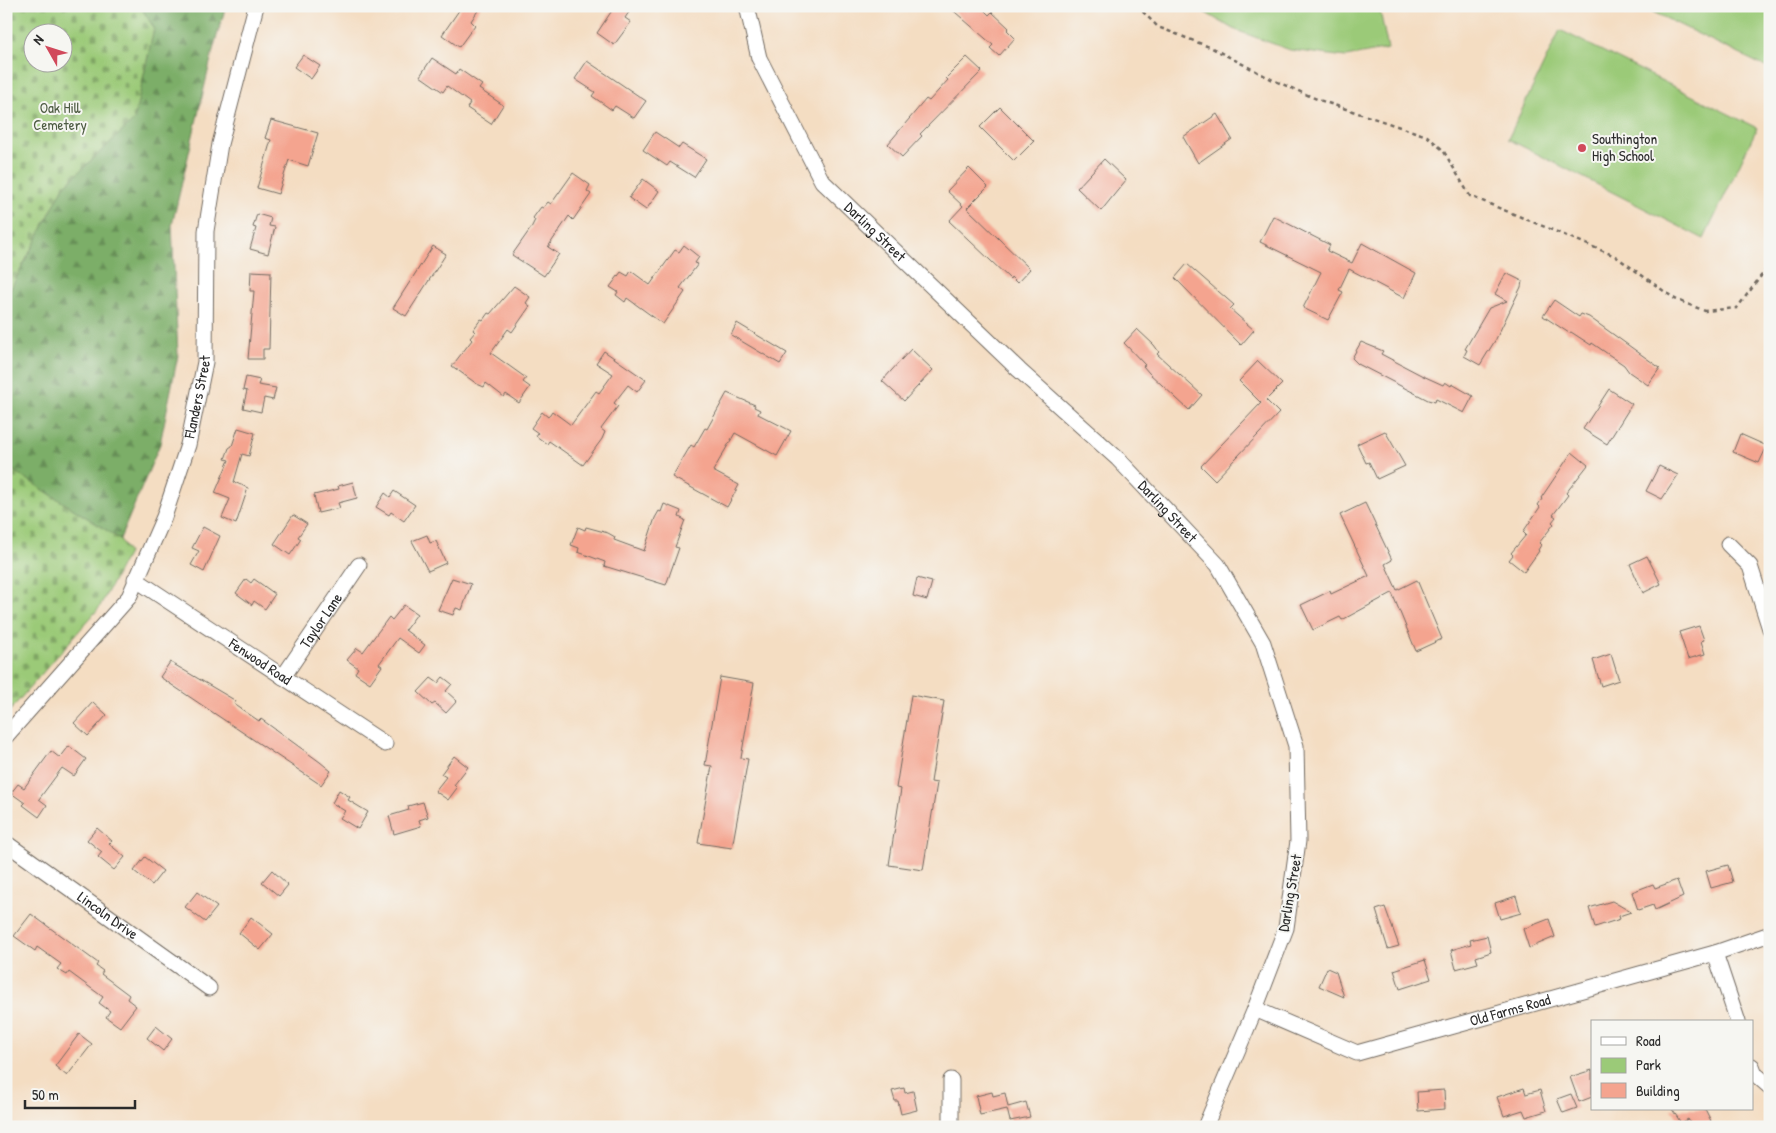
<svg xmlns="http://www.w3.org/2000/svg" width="1776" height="1133" font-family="'Patrick Hand',sans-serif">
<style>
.green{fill:#9bca78;stroke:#637a52}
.forest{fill:url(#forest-firs);stroke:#546c4a}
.cemetery{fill:url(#cemetery-stones);stroke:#637a52;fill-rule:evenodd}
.building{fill:#f4a48f}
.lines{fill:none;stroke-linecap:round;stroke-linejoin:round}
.minor-casing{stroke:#716960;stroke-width:17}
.path{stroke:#716960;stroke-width:2.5;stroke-dasharray:4 4;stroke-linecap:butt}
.minor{stroke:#fff;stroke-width:15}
.poi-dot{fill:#d1495b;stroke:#f6f6f2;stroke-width:2}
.labels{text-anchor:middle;stroke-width:4;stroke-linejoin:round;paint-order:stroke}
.park-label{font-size:15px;fill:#4d5b42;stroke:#f6f6f2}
.poi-label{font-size:15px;fill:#2b2b2b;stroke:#f6f6f2;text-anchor:start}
.street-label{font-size:15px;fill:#2b2b2b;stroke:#f6f6f2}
</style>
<defs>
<pattern id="forest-firs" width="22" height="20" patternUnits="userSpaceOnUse" patternTransform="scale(1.25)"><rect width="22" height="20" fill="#7cae68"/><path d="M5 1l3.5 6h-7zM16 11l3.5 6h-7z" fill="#668e56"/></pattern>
<pattern id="cemetery-stones" width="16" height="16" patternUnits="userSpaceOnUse" patternTransform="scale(1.25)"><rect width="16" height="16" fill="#9bca78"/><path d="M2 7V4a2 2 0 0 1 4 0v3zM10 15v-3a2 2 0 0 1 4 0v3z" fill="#7fa463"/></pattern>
</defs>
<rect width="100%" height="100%" fill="#f6f6f2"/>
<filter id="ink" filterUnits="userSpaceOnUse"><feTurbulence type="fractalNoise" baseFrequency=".02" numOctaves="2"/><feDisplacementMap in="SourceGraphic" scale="10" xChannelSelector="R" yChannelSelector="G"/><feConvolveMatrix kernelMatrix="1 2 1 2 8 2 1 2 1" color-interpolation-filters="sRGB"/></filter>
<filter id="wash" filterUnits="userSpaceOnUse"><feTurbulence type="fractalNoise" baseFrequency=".0096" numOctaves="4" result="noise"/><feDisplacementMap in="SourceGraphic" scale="20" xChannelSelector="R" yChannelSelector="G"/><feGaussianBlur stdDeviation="1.12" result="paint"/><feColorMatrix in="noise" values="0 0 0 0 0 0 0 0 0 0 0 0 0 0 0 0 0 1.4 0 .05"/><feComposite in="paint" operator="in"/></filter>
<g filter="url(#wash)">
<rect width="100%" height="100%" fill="#f4ddc2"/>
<g class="green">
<path d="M1194,6h185l9,43 -42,8 -56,-7 -57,-21z"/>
<path d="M1649,6h121v63l-123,-60z"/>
<path d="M1560,30l197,98 -53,111 -196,-100z"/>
</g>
<path class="forest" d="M140,6h86l-12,40 -42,179 6,130 -18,89 -40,95 -114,-73v-168l58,-112 70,-66 20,-92z"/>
<g class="cemetery">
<path d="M6,6h134l14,22 -20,92 -70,66 -58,112zM32,32h30v30h-30z"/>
<path d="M6,466l114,73 8,14 -29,55 -93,107z"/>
</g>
<g id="blocks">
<g class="building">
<path d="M462,6h19l-10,15 4,4 -16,22 -17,-12z"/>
<path d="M615,6h18l-8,12 6,4 -17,23 -17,-12z"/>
<path d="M948,6h32l9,9 3,-3 17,16 -2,2 8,8 -16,18 -9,-8 3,-3z"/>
<path d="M303,55l17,11 -9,13 -17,-12z"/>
<path d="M967,57l15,14 -62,63 2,2 -20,21 -14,-13 38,-45 3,2 19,-21 -2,-2z"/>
<path d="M432,58l24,16 3,-5 23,16 -3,4 24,16 -12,19 -24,-16 3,-5 -23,-17 -4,6 -23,-16z"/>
<path d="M587,61l59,40 -12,17 -19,-12 -3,4 -20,-14 3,-4 -20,-13z"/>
<path d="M1000,107l34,34 -20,20 -34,-34z"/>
<path d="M1217,114l15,25 -34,24 -15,-26z"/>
<path d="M271,120l47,13 -10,33 -19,-6 -11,34 -21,-6 14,-48 -6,-2z"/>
<path d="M655,132l24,16 3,-4 24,15 -12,18 -24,-15 -3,4 -24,-16z"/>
<path d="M1104,159l22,21 -25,31 -24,-23z"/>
<path d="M969,168l19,19 -21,21 63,61 -13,14 -6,-6 -1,2 -61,-58 14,-15 -16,-15z"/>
<path d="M573,173l17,12 -3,6 4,3 -18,26 -4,-4 -21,31 11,7 -15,22 -32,-21 19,-27 4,-8 -2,-2 8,-11 2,1 5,-6 3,2z"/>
<path d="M643,179l16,12 -13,19 -17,-12z"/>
<path d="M257,214l14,4 -2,8 6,1 -7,27 -18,-5 6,-21 -3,-1z"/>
<path d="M1273,216l57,29 -3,6 25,12 10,-20 54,30 -12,25 -55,-29 -10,21 4,2 -15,28 -25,-12 18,-36 -61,-30z"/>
<path d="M684,245l15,12 -4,6 3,1 -18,24 5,4 -22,32 -36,-26 -2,4 -9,-7 2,-3 -8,-5 11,-15 7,4 3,-5 19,14 25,-35 4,2z"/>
<path d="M433,246l13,8 -40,62 -13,-8z"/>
<path d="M1187,264l47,41 -4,4 24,21 -13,15 -66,-67z"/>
<path d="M251,271l20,1 -2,77h-6v10h-15l6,-68h-4z"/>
<path d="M1506,273l16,8 -1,6 -25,52 -16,26 -16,-9 3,-6 -2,-1 24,-41 18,-7 -12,-7z"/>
<path d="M514,286l16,11 -4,6 4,3 -18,26 -4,-3 -17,24 35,25 -3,4 7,5 -11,16 -13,-9 -2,3 -18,-14 -2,4 -7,-3 -25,-18 20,-26 -2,-2 5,-6 -2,-2 8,-11 2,1 5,-7 2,1z"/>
<path d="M1554,300l25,17 2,-3 8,3 71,51 -12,17 -19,-13 -5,-7 -32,-22 -1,2 -20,-13 -2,1 -26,-17z"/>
<path d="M737,323l50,30 -7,11 -49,-29z"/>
<path d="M1137,329l17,16 5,7 -2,2 45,41 -13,15 -40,-37 -6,-7 2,-1 -21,-22z"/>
<path d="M1361,342l22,9 -2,3 40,21 22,10 2,-3 6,4 1,-2 21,12 -9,17 -28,-14 -1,3 -7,-2 -70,-36 -6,-6z"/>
<path d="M911,349l22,21 -29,31 -22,-20z"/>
<path d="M604,351l42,29 -9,12 -9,-7 -14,18 4,3 -17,23 4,3 -3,7 -19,26 -34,-24 -2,3 -11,-8 2,-3 -7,-5 11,-16 6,5 4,-6 19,14 25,-34 3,2 14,-19 -17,-11z"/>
<path d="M1258,361l24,23 -16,16 13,13 -64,67 -14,-14 60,-63 -22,-22z"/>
<path d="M246,377l14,3 -2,5 18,3 -3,12 -9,-2 -3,14 -18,-4 4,-17 -4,-1z"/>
<path d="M1609,389l23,15 -25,40 -24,-15z"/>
<path d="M727,393l28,12 -1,2 6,3 -2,4 33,17 -14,25 -42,-23 -22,38 26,14 -12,22 -55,-30 19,-32 3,2 11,-19 2,1z"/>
<path d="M238,428l17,5 -6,23 -7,-2 -8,28 14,6 -12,36 -14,-6 8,-19 -15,-6 14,-33 -4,-1 4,-11 3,-2z"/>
<path d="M1385,431l20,35 -28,13 -8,-17 -3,1 -9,-19z"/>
<path d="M1740,434l27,12 -8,17 -26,-11z"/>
<path d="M1572,452l16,13 -22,28 2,2 -15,20 3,2 -4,5 2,2 -15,19 2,2 -3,5 1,1 -15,21 -15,-12 4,-5 -2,-2 15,-18 -3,-3 17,-25 -2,-2 4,-6 -1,-1z"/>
<path d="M1659,466l19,9 -16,24 -16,-8z"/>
<path d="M353,482l4,16 -19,5 2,5 -22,5 -4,-18 25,-6 -1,-3z"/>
<path d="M394,491l21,14 -11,16 -13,-9 -2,3 -13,-8 9,-14 5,4z"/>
<path d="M1365,503l27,57 -7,4 12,26 20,-10 25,59 -26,12 -24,-58 -50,27 -2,-3 -27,13 -12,-25 29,-14 1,3 38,-18 -29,-61z"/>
<path d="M664,504l17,7 -2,6 6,3 -10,27 4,1 -13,37 -62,-19 1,-4 -27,-10 1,-4 -8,-3 7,-18 7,3 1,-3 22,6 7,4 -1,3 30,11 11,-33 4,-7 2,1z"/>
<path d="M293,515l14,9 -9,13 3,2 -11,16 -16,-11z"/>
<path d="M203,527l17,9 -16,36 -13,-7 8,-14 -7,-3z"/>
<path d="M427,535l3,8 6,-2 10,22 -18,8 -16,-30z"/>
<path d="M1647,556l14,28 -18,9 -13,-29z"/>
<path d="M452,578l19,6 -9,26 -6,-2 -3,7 -15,-5z"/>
<path d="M917,578l15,4 -5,18 -14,-4z"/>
<path d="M246,579l5,4 3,-4 21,15 -10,15 -11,-8 -2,4 -16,-12z"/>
<path d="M404,605l13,9 -12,16 20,15 -6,8 -21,-15 -19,26 3,2 -12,17 -15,-10 3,-5 -11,-8 10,-12 6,4 26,-35 3,3z"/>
<path d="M1699,626l5,14 -3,1 4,13 -17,5 -9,-27z"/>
<path d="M1611,654l8,26 -18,6 -8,-26z"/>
<path d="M170,662l66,39 -2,3 25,17 2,-2 59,43 11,9 -10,14 -161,-108z"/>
<path d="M443,677l9,7 -6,7 11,10 -11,12 -11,-10 -3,2 -14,-13 13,-14 7,5z"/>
<path d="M720,677l34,6 -13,75 7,1 -16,89 -34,-5 14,-77 -7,-1z"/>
<path d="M911,695l33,6 -13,81 6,1 -14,87 -34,-5 12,-76 -5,-1z"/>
<path d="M93,702l14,13 -19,21 -14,-13z"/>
<path d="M69,746l17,13 -12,17 -12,-8 -23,31 8,6 -8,12 -16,-12 2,-2 -14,-10 7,-9 6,4 27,-37 9,7z"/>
<path d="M454,756l14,11 -14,18 3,3 -9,12 -13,-9 11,-14 -5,-3z"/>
<path d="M339,790l11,7 -2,3 20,12 -10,17 -18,-11 5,-7 -13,-8z"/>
<path d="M423,802l5,15 -9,3 2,6 -27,8 -5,-18 20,-6 -1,-4z"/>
<path d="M97,828l15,13 -3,3 16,13 -11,13 -16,-13 4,-5 -15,-12z"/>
<path d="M145,857l18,14 -11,14 -18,-14z"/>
<path d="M1728,865l5,17 -22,6 -5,-17z"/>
<path d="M272,870l16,15 -9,11 -17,-14z"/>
<path d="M1677,880l6,17 -28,13 -2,-5 -15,5 -6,-18 21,-8 2,4z"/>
<path d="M197,892l20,15 -12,15 -20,-15z"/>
<path d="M1516,896l5,17 -21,6 -5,-16z"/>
<path d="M1612,901l19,11 -12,4 1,3 -25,8 -6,-19z"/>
<path d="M1385,907l14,39 -11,3 -12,-39z"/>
<path d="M31,914l67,49 -2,3 7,5 -2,3 28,21 -2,4 9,7 -16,21 -14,-10 4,-6 -11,-8 4,-6 -34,-25 -2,3 -10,-6 4,-5 -24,-17 -2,4 -21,-15z"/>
<path d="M251,917l22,17 -13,16 -21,-17z"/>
<path d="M1549,919l6,18 -26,11 -6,-19z"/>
<path d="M1487,936l4,16 -15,5 2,6 -22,6 -5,-19 20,-6 -1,-4z"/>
<path d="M1425,960l6,19 -31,10 -6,-19z"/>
<path d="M1327,968l9,4 8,25 -25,-11z"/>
<path d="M156,1026l16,13 -9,12 -16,-13z"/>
<path d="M79,1034l13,10 -25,32 -12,-10z"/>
<path d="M1592,1070v27l-13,5 -9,-25z"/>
<path d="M904,1088l1,5 8,-2 4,19 -16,4 -3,-13h-3l-3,-10z"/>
<path d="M1524,1088l2,6 14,-4 6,21 -20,6 -3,-7 -19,6 -7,-19z"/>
<path d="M1444,1090l1,19 -27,2 -1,-19z"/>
<path d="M992,1092l1,4 12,-3 3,14 18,-5 4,15 -20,4 -3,-12 -27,6 -4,-19z"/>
<path d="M1571,1094l6,14 -14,5 -6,-14z"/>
<path d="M1672,1109h33l6,12 -10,6h-8l-5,-8 -7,4z"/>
</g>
</g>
</g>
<g filter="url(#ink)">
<use href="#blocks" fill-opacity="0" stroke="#716960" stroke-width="1"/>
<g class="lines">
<g class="minor-casing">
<g id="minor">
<path id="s1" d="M747,6l12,52 63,123 197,189 99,89 100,106 45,78 33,103 2,95 -12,87 -31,81 -50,118"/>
<path d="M1728,544l22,22 20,63"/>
<path id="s2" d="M135,579l250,165"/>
<path id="s3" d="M283,677l76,-112"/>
<path id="s4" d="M6,736l123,-139 35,-80 24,-72 17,-83 1,-131 14,-87 36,-138"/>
<path id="s5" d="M6,843l203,145"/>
<path d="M1715,953l23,69"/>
<path id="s6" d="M1255,1009l102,44 358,-100 55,-19"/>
<path d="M1752,1066l3,8 15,13"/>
<path d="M951,1080v47"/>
</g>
</g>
<path class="path" d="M1137,6l21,21 54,21 61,32 46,20 108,36 16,14 27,46 145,60 60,43 30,12 32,-3 33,-44"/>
<use href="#minor" class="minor"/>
</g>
</g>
<circle class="poi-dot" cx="1582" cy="148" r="5"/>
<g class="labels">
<g class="park-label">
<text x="60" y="113">Oak Hill<tspan x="60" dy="17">Cemetery</tspan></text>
</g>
<g class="poi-label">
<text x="1592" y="144">Southington<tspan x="1592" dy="17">High School</tspan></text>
</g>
<g class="street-label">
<text dy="5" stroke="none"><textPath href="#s1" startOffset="265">Darling Street</textPath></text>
<text dy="5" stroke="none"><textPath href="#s4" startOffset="398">Flanders Street</textPath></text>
<text dy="5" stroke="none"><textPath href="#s1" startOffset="670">Darling Street</textPath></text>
<text dy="5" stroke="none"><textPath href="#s3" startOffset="68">Taylor Lane</textPath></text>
<text dy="5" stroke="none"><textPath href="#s2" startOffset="150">Fenwood Road</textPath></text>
<text transform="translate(1290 893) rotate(-80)" y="5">Darling Street</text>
<text dy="5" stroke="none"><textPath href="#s5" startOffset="125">Lincoln Drive</textPath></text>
<text dy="5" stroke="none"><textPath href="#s6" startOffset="270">Old Farms Road</textPath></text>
</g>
</g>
<rect width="1776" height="1133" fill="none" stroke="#f6f6f2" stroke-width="25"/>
<rect x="1591" y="1020" width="162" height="90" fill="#f6f6f2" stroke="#a5a5a2"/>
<rect x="1601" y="1037" width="25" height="8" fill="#ffffff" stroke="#a5a5a2"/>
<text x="1636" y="1046" font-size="15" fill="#2b2b2b">Road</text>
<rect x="1601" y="1058" width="25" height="15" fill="#9bca78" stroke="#a5a5a2"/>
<text x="1636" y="1070" font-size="15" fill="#2b2b2b">Park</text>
<rect x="1601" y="1083" width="25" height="15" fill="#f4a48f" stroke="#a5a5a2"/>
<text x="1636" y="1096" font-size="15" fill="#2b2b2b">Building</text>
<g transform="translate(48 48) rotate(309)"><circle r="24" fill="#f6f6f2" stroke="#a5a5a2"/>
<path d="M0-4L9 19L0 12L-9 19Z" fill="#d1495b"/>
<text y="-8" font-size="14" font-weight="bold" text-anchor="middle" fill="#2b2b2b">N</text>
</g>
<path d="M25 1100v8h110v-8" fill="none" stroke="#2b2b2b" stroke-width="2.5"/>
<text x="32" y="1100" font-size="15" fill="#2b2b2b" stroke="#f6f6f2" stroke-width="4" paint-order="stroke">50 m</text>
</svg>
